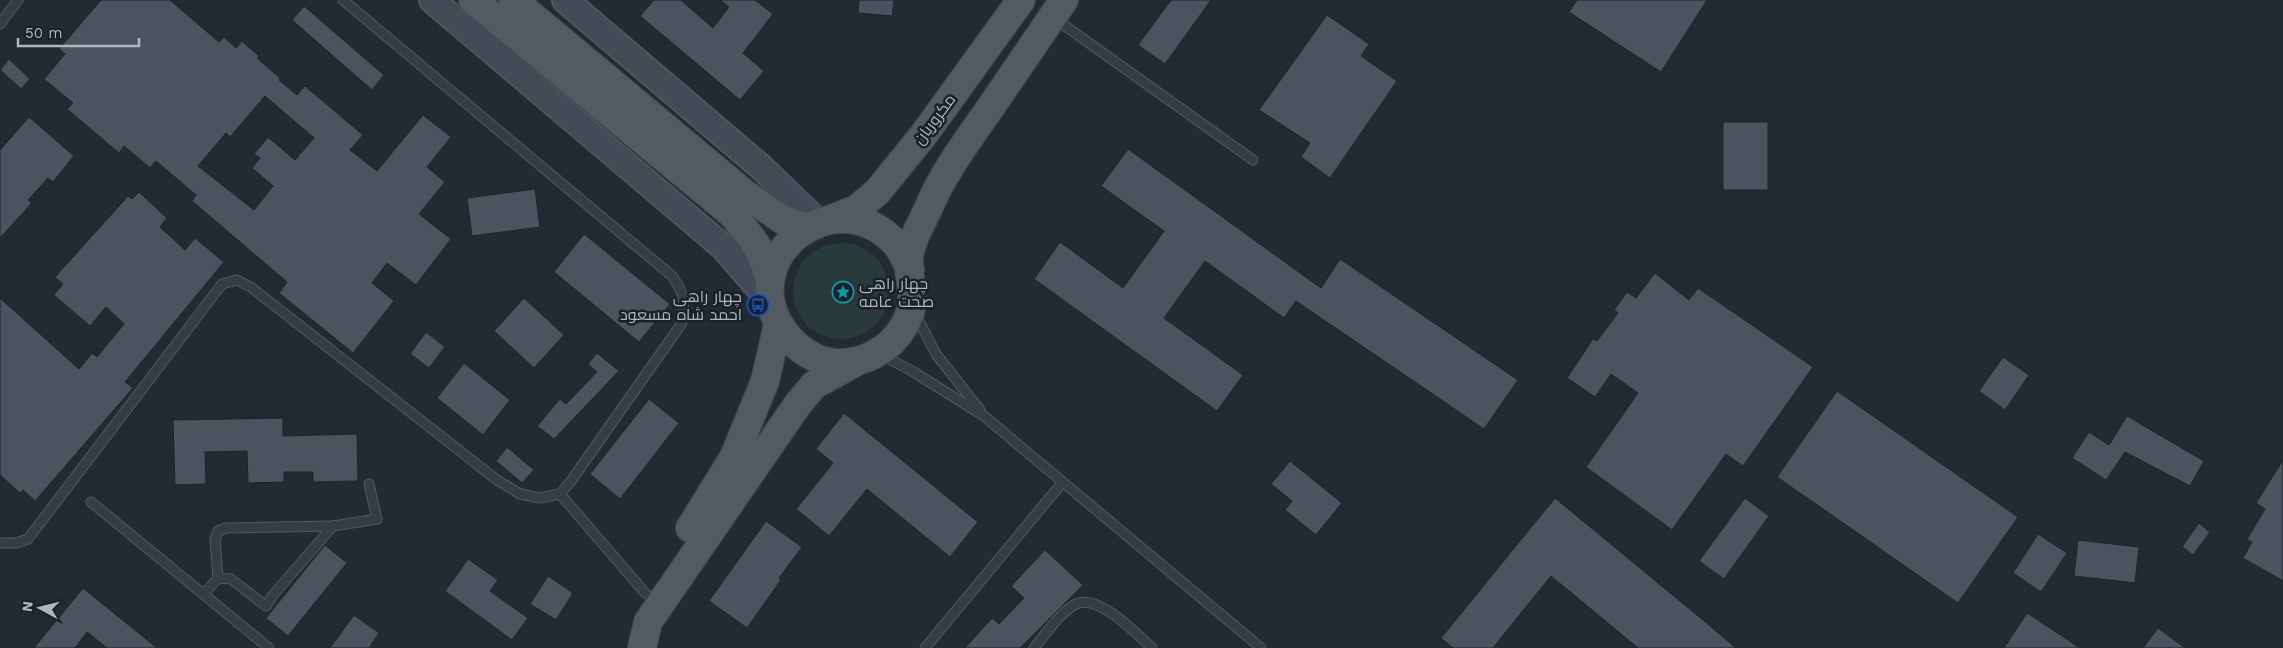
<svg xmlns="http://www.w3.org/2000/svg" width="2283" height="648" font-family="'Work Sans',Cairo,sans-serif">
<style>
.green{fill:#2a3a3a}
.building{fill:#4a545f;stroke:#1c232b;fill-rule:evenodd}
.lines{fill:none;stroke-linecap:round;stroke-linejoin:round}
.lane-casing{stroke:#525962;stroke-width:11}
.secondary-casing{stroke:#525962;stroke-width:28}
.primary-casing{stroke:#3e454e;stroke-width:30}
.lane{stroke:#353c44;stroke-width:9}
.secondary{stroke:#434b57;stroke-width:25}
.primary{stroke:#535a64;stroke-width:28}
.labels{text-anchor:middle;stroke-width:5;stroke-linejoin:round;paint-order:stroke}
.street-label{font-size:16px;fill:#afb6c1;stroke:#1a2129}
.poi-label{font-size:16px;fill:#afb6c1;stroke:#1a2129;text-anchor:start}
</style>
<rect width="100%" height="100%" fill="#222a34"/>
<circle class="green" cx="841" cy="291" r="48"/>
<g class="building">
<path d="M101,0h69l49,42 5,-5 12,11 6,-7 17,15 -2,2 23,20 -1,2 18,15 8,-9 58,49 -13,15 27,21 46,-56 28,22 -24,30 18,15 -26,32 32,25 -35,46 -29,-22 -15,20 22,18 -41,52 -74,-60 8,-11 -95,-81 4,-6 -40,-34 -6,7 -26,-22 -5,7 -52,-44 6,-6 -29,-24 21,-25 -6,-5zM265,96l49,42 -19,22 -27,-23 -14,17 6,4 -8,10 21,18 -19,24 -56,-44 28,-33 4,4z"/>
<path d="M654,0h27l32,28 16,-21 -9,-7h35l18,14 -30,39 21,18 -24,29 -100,-84z"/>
<path d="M859,0h35l-2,16 -34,-3z"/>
<path d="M1171,0h40l-46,64 -27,-19z"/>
<path d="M1577,0h130l-46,72 -92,-60z"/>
<path d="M304,6l80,69 -12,15 -80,-70z"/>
<path d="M1327,15l42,29 -8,12 36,25 -67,97 -29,-21 9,-14 -51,-33z"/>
<path d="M9,59l21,20 -9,10 -21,-19z"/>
<path d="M29,117l45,39 -21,26 -5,-4 -20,22 4,3 -32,35v-88z"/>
<rect x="1723" y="122" width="45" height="68"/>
<path d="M1128,149l193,139 19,-29 178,121 -34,49 -188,-128 -12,17 -79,-57 -41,57 79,57 -26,36 -183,-132 26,-37 63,46 41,-57 -63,-45z"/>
<path d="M535,189l5,38 -68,9 -5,-38z"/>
<path d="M139,192l28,26 -7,9 25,23 10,-12 29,24 -99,120 8,6 -98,113 -12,-11 -3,3 -20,-18v-177l79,71 13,-16 5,4 27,-33 -18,-17 -16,19 -36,-31 9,-11 -8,-7 73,-81 4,3z"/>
<path d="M584,234l86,70 -31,38 -85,-70z"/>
<path d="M1655,273l34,27 9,-12 115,79 -70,99 -17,-12 -54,76 -86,-63 52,-74 -27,-19 -16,23 -28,-19 26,-39 4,2 21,-28 -4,-3 13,-18 9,6z"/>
<path d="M524,298l40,37 -30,33 -40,-37z"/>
<path d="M426,332l19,15 -16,21 -19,-14z"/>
<path d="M597,353l22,18 -65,68 -17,-13 23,-27 6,5 31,-32 -9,-8z"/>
<path d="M2003,357l26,18 -24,35 -26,-19z"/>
<path d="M464,363l46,37 -27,35 -46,-37z"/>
<path d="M1837,391l181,126 -60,86 -181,-126z"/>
<path d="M649,399l30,24 -59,76 -30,-25z"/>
<path d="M844,413l134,109 -28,35 -83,-68 -38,47 -33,-27 37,-46 -17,-14z"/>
<path d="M2127,416l77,45 -14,25 -65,-34 -19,28 -34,-22 17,-26 20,13z"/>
<path d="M283,418v18l74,-2 1,47 -45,1v-10h-29v10l-36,1 -1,-32 -42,1 1,32 -31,1 -2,-65z"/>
<path d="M507,447l27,23 -12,13 -26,-22z"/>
<path d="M2283,460v121l-40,-23 9,-16 -5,-3 18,-30 -9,-6z"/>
<path d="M1290,461l52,42 -26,32 -31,-25 7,-9 -21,-17z"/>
<path d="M1555,498l148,122 33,28h-98l-87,-72 -58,72h-40l-12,-10z"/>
<path d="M1745,498l24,18 -45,63 -25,-18z"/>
<path d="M766,521l36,26 -23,31 2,2 -34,48 -38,-27z"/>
<path d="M2199,523l11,9 -17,23 -11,-8z"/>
<path d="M2038,534l29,19 -26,39 -28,-19z"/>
<path d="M2078,540l61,7 -4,36 -61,-7z"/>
<path d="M325,545l22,18 -59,73 -22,-18z"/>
<path d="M1045,550l38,35 -63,63h-55l27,-30 7,6 25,-26 -13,-12z"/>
<path d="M468,559l30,21 -8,11 38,27 -16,22 -67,-49z"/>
<path d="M548,576l25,17 -17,27 -26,-16z"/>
<path d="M83,588l74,60h-50l-20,-16 -12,16h-41z"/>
<path d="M2027,613l53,35h-76z"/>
<path d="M354,615l25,18 -10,15h-39z"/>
<path d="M2158,628l27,20h-42z"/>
</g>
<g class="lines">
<g class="lane-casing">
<g id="lane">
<path d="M1054,18l199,142"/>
<path d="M0,24l18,-24"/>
<path d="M916,315l20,39 44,56"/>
<path d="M880,354l32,17 72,45 277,232"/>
<path d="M560,494l86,100"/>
<path d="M91,502l178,146"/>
<path d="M0,543h16l12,-4 194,-255 15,-4 15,8 245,192 23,14 19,4 21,-4 11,-13 111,-158c3,-21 3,-29 -10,-47l-329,-276"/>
<path d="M218,578l13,1 35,27 7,-11 60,-69 44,-7 -8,-35"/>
<path d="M204,594l14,-16 -3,-38 3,-9 8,-3 107,-2"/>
<path d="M925,648l137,-165"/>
<path d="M1034,648c12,-14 24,-33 40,-43 23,-14 62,29 78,43"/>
</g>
</g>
<g class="secondary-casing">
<g id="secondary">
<path d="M432,0l291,247 47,54"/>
<path d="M565,0l196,167 57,55"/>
</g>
</g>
<g class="primary-casing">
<g id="primary">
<path d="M473,0l258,213c20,23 33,38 39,69"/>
<path d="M513,0l232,194 39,27 23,7"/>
<path d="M831,219l26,-10 21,-18 47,-58 96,-133"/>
<path d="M910,269c-4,-8 -8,-17 -13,-24 -62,-70 -167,15 -112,88 12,16 31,29 51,30 28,1 54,-13 68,-37 18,-30 0,-48 6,-75 3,-14 12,-29 18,-42 14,-34 37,-65 58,-95 26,-38 52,-76 78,-114"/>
<path d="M690,528l44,-71 31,-76 13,-57"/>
<path d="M642,648l6,-26 150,-218 16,-19 42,-23"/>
</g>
</g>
<use href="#lane" class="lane"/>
<use href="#secondary" class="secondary"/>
<use href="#primary" class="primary"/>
</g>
<defs>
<g id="sight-ring" transform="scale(1.125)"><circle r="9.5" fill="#1a2129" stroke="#0f9aa8" stroke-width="1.5"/><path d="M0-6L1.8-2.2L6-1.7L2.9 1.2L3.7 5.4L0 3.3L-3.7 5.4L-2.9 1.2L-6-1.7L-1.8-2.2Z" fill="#0f9aa8"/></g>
<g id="bus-ring" transform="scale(1.125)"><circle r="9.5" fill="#1a2129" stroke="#1a4fb4" stroke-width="1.5"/><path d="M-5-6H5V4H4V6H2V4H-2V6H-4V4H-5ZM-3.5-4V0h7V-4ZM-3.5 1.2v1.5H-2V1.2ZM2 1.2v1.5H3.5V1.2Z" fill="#1a4fb4"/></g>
</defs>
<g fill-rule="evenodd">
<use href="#sight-ring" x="843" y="292"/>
<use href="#bus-ring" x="758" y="305"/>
</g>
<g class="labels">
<g class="street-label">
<text transform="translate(934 119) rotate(-53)" y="6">مکروریان</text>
</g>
<g class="poi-label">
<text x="859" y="289">چهار راهی<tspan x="859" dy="18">صحت عامه</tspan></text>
<text x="742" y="302" text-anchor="end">چهار راهی<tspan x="742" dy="18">احمد شاه مسعود</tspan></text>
</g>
</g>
<g transform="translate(40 608) rotate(277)" stroke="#1a2129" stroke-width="4" paint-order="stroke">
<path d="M0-4L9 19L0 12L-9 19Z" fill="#afb6c1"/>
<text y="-8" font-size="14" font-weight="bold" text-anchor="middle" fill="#afb6c1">N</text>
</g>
<path d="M18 38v8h121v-8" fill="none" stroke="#afb6c1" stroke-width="2.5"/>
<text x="25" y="38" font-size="15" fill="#afb6c1" stroke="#1a2129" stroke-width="4" paint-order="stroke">50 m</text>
</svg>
